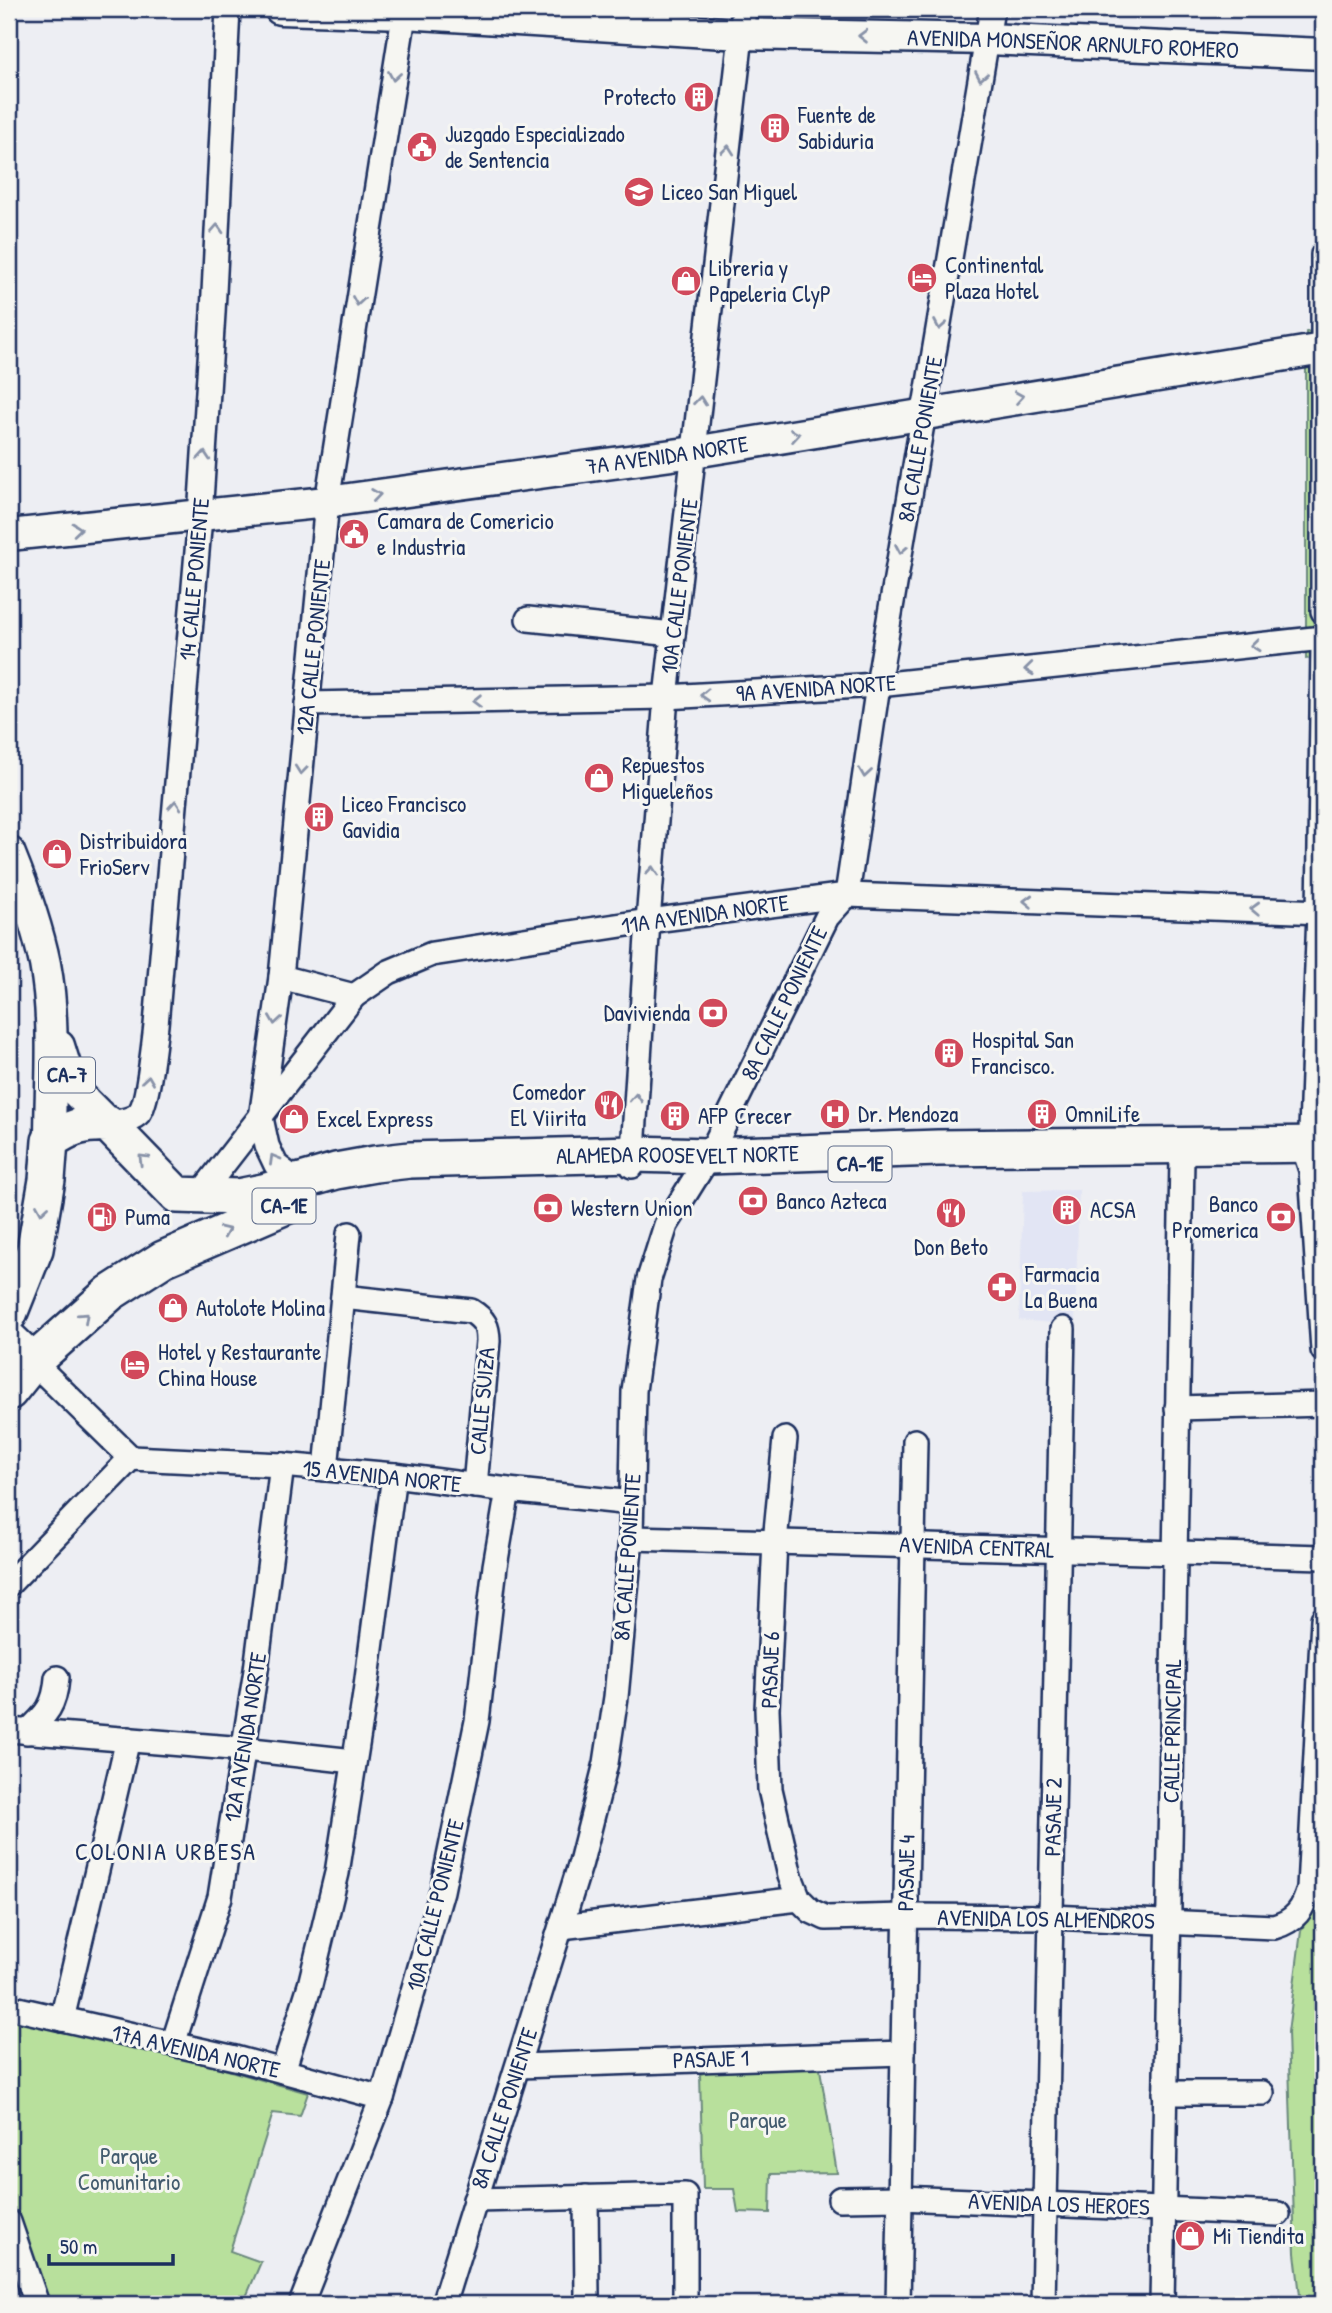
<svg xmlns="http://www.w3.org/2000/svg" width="1332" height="2313" font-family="'Patrick Hand',sans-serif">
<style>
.built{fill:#e2e5f4}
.green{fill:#b8e09c;stroke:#6a887d;stroke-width:2}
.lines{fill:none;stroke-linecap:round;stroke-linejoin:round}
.minor-casing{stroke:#1b2f5e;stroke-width:28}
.major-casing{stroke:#1b2f5e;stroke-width:35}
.highway-casing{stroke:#1b2f5e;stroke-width:40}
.minor{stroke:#f6f6f2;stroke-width:23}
.major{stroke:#f6f6f2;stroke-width:30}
.highway{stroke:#f6f6f2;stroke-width:35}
.oneway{stroke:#8892a8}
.labels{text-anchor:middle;stroke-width:6;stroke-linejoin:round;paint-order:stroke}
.shield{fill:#f6f6f2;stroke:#5d6b8a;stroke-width:2}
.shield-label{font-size:21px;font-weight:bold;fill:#1b2f5e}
.street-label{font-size:23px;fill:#1b2f5e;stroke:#f6f6f2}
.poi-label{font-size:23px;fill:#1b2f5e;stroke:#f6f6f2;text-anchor:start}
.park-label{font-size:23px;fill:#425b6e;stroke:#f6f6f2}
.neighbourhood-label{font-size:24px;letter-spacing:2px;fill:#1b2f5e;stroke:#f6f6f2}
</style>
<rect width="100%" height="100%" fill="#edeef3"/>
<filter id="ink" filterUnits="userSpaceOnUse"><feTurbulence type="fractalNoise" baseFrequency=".0143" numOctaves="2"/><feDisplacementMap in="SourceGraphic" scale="14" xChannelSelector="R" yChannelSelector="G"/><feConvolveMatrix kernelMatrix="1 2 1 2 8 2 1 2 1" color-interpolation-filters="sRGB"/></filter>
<g filter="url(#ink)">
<path class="built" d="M1079,1190l-4,135 -56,-5 4,-129z"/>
<g class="green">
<path d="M1323,329v328l-17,2v-327z"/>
<path d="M1323,1887v417h-22l-6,-51 -7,-221 13,-101z"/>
<path d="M9,2008l299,85 -8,23 -27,-3 -43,138 31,11 -18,42h-206l-28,-82z"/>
<path d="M819,2063l18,110 -66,1 -1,39 -32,-1 -4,-23h-31l-3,-115 40,-10z"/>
</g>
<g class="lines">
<g class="minor-casing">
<g id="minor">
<path d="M1323,255v356"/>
<path d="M528,619l145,15"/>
<path d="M1323,647l-4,265 -8,218 -4,28 4,12 12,180"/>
<path d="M307,704l359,-7 212,-12 445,-47"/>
<path d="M281,977l73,19"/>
<path d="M108,1124c9,-2 25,-4 31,-11 9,-10 15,-72 17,-88l44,-508 13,-204 15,-304"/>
<path d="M632,1166l16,-245 18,-224 78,-688"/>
<path d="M308,1179l-19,-4 -13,-10 -9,-19 -6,-28 20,-141 46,-475 78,-493"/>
<path d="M198,1197l156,-201 35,-24 43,-18 216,-33 199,-26 476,17"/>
<path d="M343,1297l128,14c13,8 17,15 17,30l-13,145"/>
<path d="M33,1362l98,96"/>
<path d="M1177,1408l146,-4"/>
<path d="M785,1439l-10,103 -8,167 3,80 20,87 9,23 12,12 15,7 79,-2 146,1 223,10c21,-6 30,-18 35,-39l14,-269"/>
<path d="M131,1458l151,7 112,10 114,15 124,13"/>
<path d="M326,1469l23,-235"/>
<path d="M631,1538l692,19"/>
<path d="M9,1584l122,-126"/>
<path d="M9,1730l235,19 110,12"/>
<path d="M27,1732c20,-18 28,-27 30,-54"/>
<path d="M561,1927l238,-28"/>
<path d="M9,2007l226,51 147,40"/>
<path d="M62,2019l66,-280"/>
<path d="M173,2044l47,-147 36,-227 26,-205"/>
<path d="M519,2066l384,-13"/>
<path d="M283,2071l27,-86 27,-112 28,-179 29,-219"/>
<path d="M1165,2093h97"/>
<path d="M586,2197l1,100"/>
<path d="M840,2199l60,-1 378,16"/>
<path d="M475,2200l210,-5v109"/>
<path d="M9,2222l28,82"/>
<path d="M301,2304l81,-206 60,-207 35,-170 18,-155 13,-76"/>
<path d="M443,2304l138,-442 25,-99 10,-66 15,-159 3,-147 15,-112 17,-54 43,-69 118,-239 20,-22 31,-210 114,-676"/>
<path d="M898,2304l17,-863"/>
<path d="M1043,2304l20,-975"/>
<path d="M1162,2304l20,-1146"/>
</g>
</g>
<g class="major-casing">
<g id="major">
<path id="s1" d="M280,9l124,4 337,21 247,5 335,15"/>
<path id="s2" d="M9,535l318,-33 367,-50 629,-103"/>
<path d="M9,852c15,37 28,73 36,112 11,58 5,119 5,177"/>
<path d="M59,1046l13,42 36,36"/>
</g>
</g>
<g class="highway-casing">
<g id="highway">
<path id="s3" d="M9,1314l26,-65 12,-69 3,-39c19,-13 34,-19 58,-17l69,71 61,2 25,-5 73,-21 39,-7 35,-4 223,-6 76,2 229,-8 385,-4"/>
<path d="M9,1339l24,23"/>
<path d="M9,1392l24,-30 77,-69 53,-34 130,-56"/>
</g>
</g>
<use href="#minor" class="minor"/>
<use href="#major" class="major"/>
<use href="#highway" class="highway"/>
</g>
<defs><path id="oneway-chevron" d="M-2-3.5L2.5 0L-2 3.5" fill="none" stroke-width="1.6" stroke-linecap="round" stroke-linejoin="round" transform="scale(1.75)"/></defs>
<g class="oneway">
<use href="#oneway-chevron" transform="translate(863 36) rotate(-179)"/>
<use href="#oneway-chevron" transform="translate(394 76) rotate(99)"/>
<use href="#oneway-chevron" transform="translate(981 76) rotate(100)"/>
<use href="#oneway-chevron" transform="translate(728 150) rotate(-84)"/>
<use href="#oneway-chevron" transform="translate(217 229) rotate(-87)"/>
<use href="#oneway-chevron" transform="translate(358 301) rotate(99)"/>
<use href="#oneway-chevron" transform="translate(940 325) rotate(100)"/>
<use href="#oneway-chevron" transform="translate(1019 397) rotate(-9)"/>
<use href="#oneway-chevron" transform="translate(700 401) rotate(-84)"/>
<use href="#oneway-chevron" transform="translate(795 435) rotate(-10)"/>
<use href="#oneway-chevron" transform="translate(204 456) rotate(-86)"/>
<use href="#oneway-chevron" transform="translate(376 495) rotate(-8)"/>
<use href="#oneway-chevron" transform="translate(77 529) rotate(-5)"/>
<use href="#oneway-chevron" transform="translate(901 549) rotate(100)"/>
<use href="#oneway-chevron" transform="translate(1255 645) rotate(174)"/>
<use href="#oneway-chevron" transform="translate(1029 669) rotate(174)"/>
<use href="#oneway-chevron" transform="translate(705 695) rotate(177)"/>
<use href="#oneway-chevron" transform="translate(477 701) rotate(179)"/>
<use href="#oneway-chevron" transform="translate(301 770) rotate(96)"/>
<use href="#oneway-chevron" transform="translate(865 773) rotate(98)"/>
<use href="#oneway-chevron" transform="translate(175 805) rotate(-85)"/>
<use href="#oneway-chevron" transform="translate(652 871) rotate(-85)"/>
<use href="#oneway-chevron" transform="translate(1028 901) rotate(-178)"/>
<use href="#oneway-chevron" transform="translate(1255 909) rotate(-178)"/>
<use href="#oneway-chevron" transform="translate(275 1020) rotate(98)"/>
<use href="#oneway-chevron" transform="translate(148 1080) rotate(-82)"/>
<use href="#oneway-chevron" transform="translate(636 1098) rotate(-86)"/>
<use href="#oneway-chevron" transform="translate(143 1159) rotate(-135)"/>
<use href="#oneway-chevron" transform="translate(274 1159) rotate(-120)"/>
<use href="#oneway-chevron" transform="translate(42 1209) rotate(99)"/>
<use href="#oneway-chevron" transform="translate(225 1231) rotate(-24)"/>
<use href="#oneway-chevron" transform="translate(84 1317) rotate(-42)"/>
</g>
</g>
<defs>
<g id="building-disc" transform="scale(1.575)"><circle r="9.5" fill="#d1495b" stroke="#f6f6f2"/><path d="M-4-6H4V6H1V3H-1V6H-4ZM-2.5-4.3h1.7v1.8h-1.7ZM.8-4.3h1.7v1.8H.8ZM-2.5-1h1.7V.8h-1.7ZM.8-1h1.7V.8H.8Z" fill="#fff"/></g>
<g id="civic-disc" transform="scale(1.575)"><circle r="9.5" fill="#d1495b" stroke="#f6f6f2"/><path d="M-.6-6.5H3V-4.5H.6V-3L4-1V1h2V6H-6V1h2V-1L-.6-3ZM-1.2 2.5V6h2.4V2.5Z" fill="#fff"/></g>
<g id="school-disc" transform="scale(1.575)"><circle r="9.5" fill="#d1495b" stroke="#f6f6f2"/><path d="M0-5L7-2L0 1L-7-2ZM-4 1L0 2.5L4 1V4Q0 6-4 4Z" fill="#fff"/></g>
<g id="hotel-disc" transform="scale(1.575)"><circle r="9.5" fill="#d1495b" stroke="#f6f6f2"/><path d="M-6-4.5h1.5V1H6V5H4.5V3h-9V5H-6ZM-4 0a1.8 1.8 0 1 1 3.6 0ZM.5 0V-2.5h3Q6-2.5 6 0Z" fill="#fff"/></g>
<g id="shop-disc" transform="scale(1.575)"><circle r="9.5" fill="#d1495b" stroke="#f6f6f2"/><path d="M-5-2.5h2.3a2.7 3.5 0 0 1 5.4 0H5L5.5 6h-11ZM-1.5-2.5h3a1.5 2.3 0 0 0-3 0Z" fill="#fff"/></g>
<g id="bank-disc" transform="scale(1.575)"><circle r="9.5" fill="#d1495b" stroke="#f6f6f2"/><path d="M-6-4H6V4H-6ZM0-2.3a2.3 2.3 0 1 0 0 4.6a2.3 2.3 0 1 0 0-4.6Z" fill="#fff"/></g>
<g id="restaurant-disc" transform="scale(1.575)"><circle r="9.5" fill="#d1495b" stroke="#f6f6f2"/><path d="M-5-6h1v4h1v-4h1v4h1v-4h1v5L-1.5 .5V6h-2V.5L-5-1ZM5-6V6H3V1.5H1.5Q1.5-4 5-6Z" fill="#fff"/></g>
<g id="hospital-disc" transform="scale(1.575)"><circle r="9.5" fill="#d1495b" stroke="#f6f6f2"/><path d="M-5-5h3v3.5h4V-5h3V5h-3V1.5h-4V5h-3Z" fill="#fff"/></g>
<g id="fuel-disc" transform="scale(1.575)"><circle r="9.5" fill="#d1495b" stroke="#f6f6f2"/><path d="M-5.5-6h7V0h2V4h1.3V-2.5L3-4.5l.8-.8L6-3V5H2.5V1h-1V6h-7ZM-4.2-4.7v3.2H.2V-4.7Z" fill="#fff"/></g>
<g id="pharmacy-disc" transform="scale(1.575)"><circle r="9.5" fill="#d1495b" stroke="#f6f6f2"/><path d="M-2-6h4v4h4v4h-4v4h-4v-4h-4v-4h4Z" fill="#fff"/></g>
</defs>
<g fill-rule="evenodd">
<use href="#building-disc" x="699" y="97"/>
<use href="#building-disc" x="775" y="128"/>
<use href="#civic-disc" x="422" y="147"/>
<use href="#school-disc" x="639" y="192"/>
<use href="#hotel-disc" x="922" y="278"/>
<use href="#shop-disc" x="686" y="281"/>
<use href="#civic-disc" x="354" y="534"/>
<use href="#shop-disc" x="599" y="778"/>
<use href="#building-disc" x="319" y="817"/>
<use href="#shop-disc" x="57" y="854"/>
<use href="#bank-disc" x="713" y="1013"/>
<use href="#building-disc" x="949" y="1053"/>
<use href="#restaurant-disc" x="609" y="1105"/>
<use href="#hospital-disc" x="835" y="1114"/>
<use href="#building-disc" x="1042" y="1114"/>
<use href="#building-disc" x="675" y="1116"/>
<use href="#shop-disc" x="294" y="1119"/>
<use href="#bank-disc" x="753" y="1201"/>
<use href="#bank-disc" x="548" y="1208"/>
<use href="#building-disc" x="1067" y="1210"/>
<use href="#restaurant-disc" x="951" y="1213"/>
<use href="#fuel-disc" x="102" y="1217"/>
<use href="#bank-disc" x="1281" y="1217"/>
<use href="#pharmacy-disc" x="1002" y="1287"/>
<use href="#shop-disc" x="173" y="1308"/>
<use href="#hotel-disc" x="135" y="1365"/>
<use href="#shop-disc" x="1190" y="2236"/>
</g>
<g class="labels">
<g class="shield">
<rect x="39" y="1057.5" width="56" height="35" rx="5"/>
<rect x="828.5" y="1146.5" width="63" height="35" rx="5"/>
<rect x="252.5" y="1188.5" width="63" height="35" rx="5"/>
</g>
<g class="shield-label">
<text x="67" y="1082">CA-7</text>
<text x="860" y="1171">CA-1E</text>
<text x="284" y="1213">CA-1E</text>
</g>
<g class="street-label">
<text dy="8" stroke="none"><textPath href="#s1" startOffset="794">AVENIDA MONSEÑOR ARNULFO ROMERO</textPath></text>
<text transform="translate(920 439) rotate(-80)" y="8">8A CALLE PONIENTE</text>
<text dy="8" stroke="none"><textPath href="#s2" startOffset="663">7A AVENIDA NORTE</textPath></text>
<text transform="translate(194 579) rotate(-85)" y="8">14 CALLE PONIENTE</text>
<text transform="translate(679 586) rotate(-83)" y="8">10A CALLE PONIENTE</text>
<text transform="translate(313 647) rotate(-84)" y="8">12A CALLE PONIENTE</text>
<text transform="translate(816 688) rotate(-4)" y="8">9A AVENIDA NORTE</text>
<text transform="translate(705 914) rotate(-8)" y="8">11A AVENIDA NORTE</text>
<text transform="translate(784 1003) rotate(-64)" y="8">8A CALLE PONIENTE</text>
<text dy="8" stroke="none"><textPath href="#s3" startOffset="845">ALAMEDA ROOSEVELT NORTE</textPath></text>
<text transform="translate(482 1401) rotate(-85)" y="8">CALLE SUIZA</text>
<text transform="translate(382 1476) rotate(6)" y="8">15 AVENIDA NORTE</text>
<text transform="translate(977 1547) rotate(2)" y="8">AVENIDA CENTRAL</text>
<text transform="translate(627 1557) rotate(-86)" y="8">8A CALLE PONIENTE</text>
<text transform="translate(770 1670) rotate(-88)" y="8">PASAJE 6</text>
<text transform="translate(1172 1731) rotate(-89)" y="8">CALLE PRINCIPAL</text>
<text transform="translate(245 1737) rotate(-81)" y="8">12A AVENIDA NORTE</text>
<text transform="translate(1053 1817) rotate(-89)" y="8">PASAJE 2</text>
<text transform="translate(906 1873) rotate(-89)" y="8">PASAJE 4</text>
<text transform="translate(435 1905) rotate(-76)" y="8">10A CALLE PONIENTE</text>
<text transform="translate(1046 1919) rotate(1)" y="8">AVENIDA LOS ALMENDROS</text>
<text transform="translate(196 2051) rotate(13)" y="8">17A AVENIDA NORTE</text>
<text transform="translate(711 2059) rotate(-2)" y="8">PASAJE 1</text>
<text transform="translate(504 2108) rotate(-72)" y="8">8A CALLE PONIENTE</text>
<text transform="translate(1059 2204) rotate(2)" y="8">AVENIDA LOS HEROES</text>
</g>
<g class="poi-label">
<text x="676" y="105" text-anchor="end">Protecto</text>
<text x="798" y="123">Fuente de<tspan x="798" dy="26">Sabiduria</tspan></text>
<text x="445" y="142">Juzgado Especializado<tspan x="445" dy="26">de Sentencia</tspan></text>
<text x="662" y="200">Liceo San Miguel</text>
<text x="945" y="273">Continental<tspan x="945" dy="26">Plaza Hotel</tspan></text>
<text x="709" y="276">Libreria y<tspan x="709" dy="26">Papeleria ClyP</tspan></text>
<text x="377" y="529">Camara de Comericio<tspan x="377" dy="26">e Industria</tspan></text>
<text x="622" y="773">Repuestos<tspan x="622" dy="26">Migueleños</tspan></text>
<text x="342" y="812">Liceo Francisco<tspan x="342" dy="26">Gavidia</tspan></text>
<text x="80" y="849">Distribuidora<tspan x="80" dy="26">FrioServ</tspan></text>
<text x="690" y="1021" text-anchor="end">Davivienda</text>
<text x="972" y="1048">Hospital San<tspan x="972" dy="26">Francisco.</tspan></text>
<text x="586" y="1100" text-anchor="end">Comedor<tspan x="586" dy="26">El Viirita</tspan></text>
<text x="858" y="1122">Dr. Mendoza</text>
<text x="1065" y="1122">OmniLife</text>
<text x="698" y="1124">AFP Crecer</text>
<text x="317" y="1127">Excel Express</text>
<text x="776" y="1209">Banco Azteca</text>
<text x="1258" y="1212" text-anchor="end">Banco<tspan x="1258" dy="26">Promerica</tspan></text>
<text x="571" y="1216">Western Union</text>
<text x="1090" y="1218">ACSA</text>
<text x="125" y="1225">Puma</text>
<text x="951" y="1255" text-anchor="middle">Don Beto</text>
<text x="1025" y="1282">Farmacia<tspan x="1025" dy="26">La Buena</tspan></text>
<text x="196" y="1316">Autolote Molina</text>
<text x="158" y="1360">Hotel y Restaurante<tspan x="158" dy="26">China House</tspan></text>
<text x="1213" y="2244">Mi Tiendita</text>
</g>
<g class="park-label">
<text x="758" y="2128">Parque</text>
<text x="129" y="2164">Parque<tspan x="129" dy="26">Comunitario</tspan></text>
</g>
<g class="neighbourhood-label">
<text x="166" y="1860">COLONIA URBESA</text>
</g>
</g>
<rect width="1332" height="2313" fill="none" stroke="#f6f6f2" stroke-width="35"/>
<rect x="18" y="18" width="1297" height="2278" fill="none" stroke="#1b2f5e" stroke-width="2.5" filter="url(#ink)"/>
<path d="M49 2254v10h124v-10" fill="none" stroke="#1b2f5e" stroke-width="3.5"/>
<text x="60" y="2254" font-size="21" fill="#1b2f5e" stroke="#f6f6f2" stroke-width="5" paint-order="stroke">50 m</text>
</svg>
